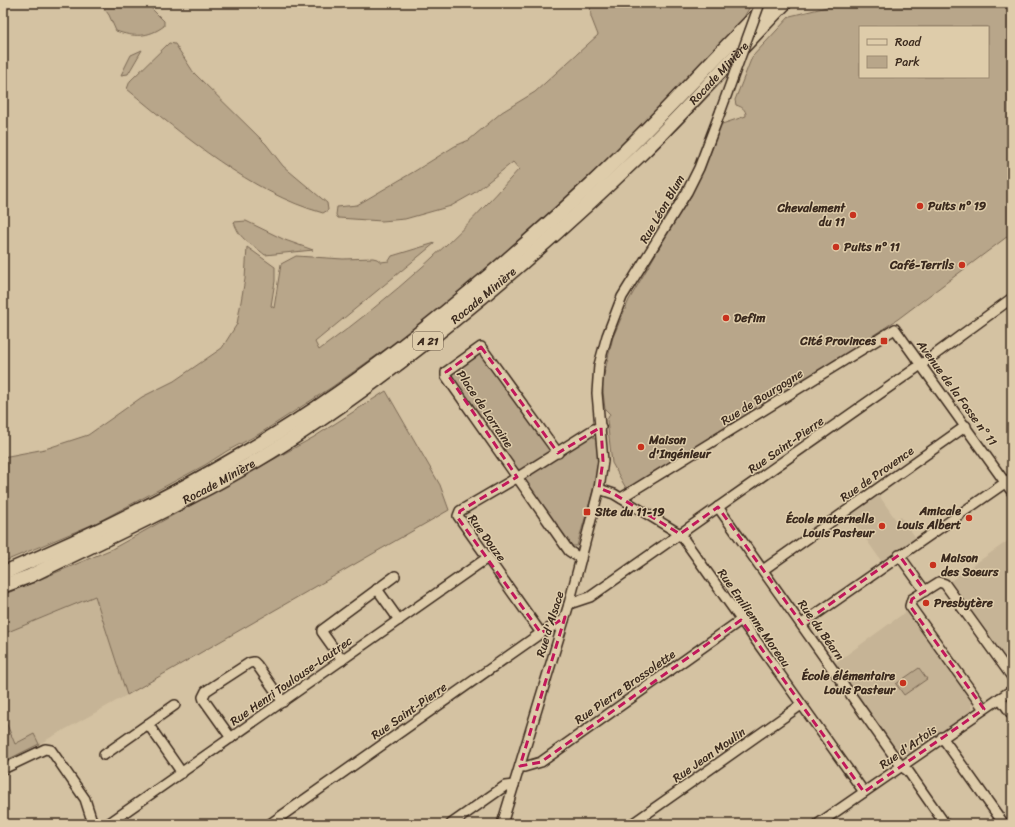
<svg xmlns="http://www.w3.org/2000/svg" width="1015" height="827" font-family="Sriracha,sans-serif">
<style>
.built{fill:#c6b496}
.green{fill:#b8a68a;stroke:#7a6854;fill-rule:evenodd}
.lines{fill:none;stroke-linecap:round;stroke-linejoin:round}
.minor-casing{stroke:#3b2a1e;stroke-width:12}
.highway-casing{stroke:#3b2a1e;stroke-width:16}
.minor{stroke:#deccaa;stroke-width:9}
.highway{stroke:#deccaa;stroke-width:13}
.minor-bridge-casing{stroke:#3b2a1e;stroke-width:12;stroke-linecap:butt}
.minor-bridge{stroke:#deccaa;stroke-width:9}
.marked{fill:none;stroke:#c2185b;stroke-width:3;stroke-dasharray:8 5;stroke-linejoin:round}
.poi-dot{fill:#c8321e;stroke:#deccaa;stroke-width:1.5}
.labels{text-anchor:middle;stroke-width:3;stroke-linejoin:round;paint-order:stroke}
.shield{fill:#deccaa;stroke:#6c5b48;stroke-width:1}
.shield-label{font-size:11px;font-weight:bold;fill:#3b2a1e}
.street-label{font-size:12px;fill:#3b2a1e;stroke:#deccaa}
.poi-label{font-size:12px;font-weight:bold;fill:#3b2a1e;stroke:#deccaa;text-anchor:start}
</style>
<rect width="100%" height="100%" fill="#d4c2a2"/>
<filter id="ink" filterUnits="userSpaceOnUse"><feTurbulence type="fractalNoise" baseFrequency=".025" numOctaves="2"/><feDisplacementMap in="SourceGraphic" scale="8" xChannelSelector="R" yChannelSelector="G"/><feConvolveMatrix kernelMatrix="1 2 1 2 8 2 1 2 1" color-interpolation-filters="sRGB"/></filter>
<g filter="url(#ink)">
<g class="built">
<path d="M878,494l18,26 5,-3 15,21 -34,24 -33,-47z"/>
<path d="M1012,538v132l-63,-88z"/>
<path d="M95,596l32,99 -88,49 -5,-9 -19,9 -12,-29v-81z"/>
<path d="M907,611l65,91 -1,9 -63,46 -9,-2 -65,-91z"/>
</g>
<g class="green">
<path d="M100,3h19l7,5 7,-5h18v5l13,13v5c-16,12 -31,11 -48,5l-7,-16z"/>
<path d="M590,3h162l-9,16 -105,111 -149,139 -85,67 -72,51 -73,47 -32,17 -22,14 -109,58 -93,39v-105l42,-8 43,-14 54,-38 32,-16 48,-33 15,-24 8,-45 2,-32 28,20v14l-4,25 3,2 7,-44 15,-8 47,3 30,-1 4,1 4,3 8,-1 3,-5 43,-13 -120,99 4,8c73,-53 141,-113 200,-181l-6,-7 -39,31 -23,13 -46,13 -23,2 -44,-3 -2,-3 1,-8 20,-2 58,-34 40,-25 14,-6 33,-28 33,-20 63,-57 -7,-18z"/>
<path d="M831,3h181v230l-114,86 -56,37 -215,134 -15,-27 -5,-43 3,-6 -5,-5 -3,-26 11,-46 16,-37 50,-86 40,-89 27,-9c0,-7 -4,-9 -10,-11l-1,-5 17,-43 38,-41 37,-9zM860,27h128v50h-128z"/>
<path d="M169,43l6,1 19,29 72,71 17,22 44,37 1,7 -5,3c-72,-20 -139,-77 -196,-124l3,-8z"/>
<path d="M142,50l-14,24 -7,1 10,-20z"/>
<path d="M246,221l39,19 28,10 -48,5c-14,-12 -25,-14 -31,-33z"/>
<path d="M478,353h4l69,98 -2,2 -29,17 -4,-2 -66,-92 1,-4z"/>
<path d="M386,391l54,94 9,25 -322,185 -32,-99 -92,38v-39l109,-46 202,-112z"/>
<path d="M592,435c1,2 4,5 5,8 7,23 -14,79 -20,103h-6l-43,-61 -4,-9z"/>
<path d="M919,668l8,11 -23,16 -8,-11z"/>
<path d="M3,715l12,29 19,-10 5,10 -36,18z"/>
</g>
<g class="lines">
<g class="minor-casing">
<g id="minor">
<path d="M558,453l-77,-106 -35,25v4l123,175 12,8"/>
<path d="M599,489l15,5 66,40 184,258"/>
<path d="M621,498l274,-169 117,163"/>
<path d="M718,507l183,259 7,5 37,53"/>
<path d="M899,555l26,36"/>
<path d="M763,570l203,-144"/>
<path d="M377,589l22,31"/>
<path d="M569,604l21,-7 332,-233 90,-66"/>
<path d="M802,624l210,-146"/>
<path d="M541,633l-83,-117 2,-5 58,-34 76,-48 7,-2"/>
<path d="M342,660l-20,-28v-2l73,-54"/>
<path d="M1000,698l12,17"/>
<path d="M984,709l-74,-103 2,-7 27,-17 6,2 67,93"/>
<path d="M148,724l34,49"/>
<path d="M942,737l62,87"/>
<path d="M231,738l-27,-38 -1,-3 3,-6 43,-28 5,-1 3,3 26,37"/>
<path d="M104,755l71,-50"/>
<path d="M520,766l4,1 17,-5 200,-142"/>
<path d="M3,769l42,-20 6,1 34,49 8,25"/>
<path d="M108,824l379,-266"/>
<path d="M270,824l271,-191 23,-13"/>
<path d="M451,824l54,-38 9,-1"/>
<path d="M502,824l67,-220 30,-115 4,-28 -6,-68 2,-28 8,-29 15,-39 65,-105 12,-24 22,-58"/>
<path d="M632,824l169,-119"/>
<path d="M818,824l194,-134"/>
</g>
</g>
<g class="highway-casing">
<g id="highway">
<path d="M3,573c83,-35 165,-75 243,-121 124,-72 235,-166 340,-263 64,-59 121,-125 183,-186"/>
<path id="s1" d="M3,586l27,-10c89,-44 180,-84 263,-138 125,-82 239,-179 346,-282 51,-49 97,-103 146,-153"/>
</g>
</g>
<use href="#minor" class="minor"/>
<use href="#highway" class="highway"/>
<g class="minor-bridge-casing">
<path id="minor-bridge" d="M721,110l39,-107"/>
</g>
<use href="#minor-bridge" class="minor-bridge"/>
</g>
</g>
<path class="marked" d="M481,347l77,106 43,-26 2,34 -4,27 15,6 66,40 38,-27 84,117 97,-69 26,36 -13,8 -2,7 74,103 -120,83 -123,-172 -200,142 -21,4 45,-149 -24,16 -83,-115 2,-7 57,-34 -71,-105z"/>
<g class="poi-dot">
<circle cx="920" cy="206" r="4"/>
<circle cx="853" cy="215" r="4"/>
<circle cx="836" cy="247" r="4"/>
<circle cx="962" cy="265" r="4"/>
<circle cx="726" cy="318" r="4"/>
<rect x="880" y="337" width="8" height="8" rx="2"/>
<circle cx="641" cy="447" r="4"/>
<rect x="583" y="508" width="8" height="8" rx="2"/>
<circle cx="969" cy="518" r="4"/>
<circle cx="882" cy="526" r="4"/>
<circle cx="933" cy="565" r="4"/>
<circle cx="926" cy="603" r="4"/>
<circle cx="903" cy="683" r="4"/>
</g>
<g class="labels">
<rect class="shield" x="413" y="332" width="30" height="18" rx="3"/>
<g class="shield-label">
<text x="428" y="345">A 21</text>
</g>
<g class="street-label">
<text dy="4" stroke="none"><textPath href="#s1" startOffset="888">Rocade Minière</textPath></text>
<text transform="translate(662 209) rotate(-60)" y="4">Rue Léon Blum</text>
<text dy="4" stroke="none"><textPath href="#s1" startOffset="564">Rocade Minière</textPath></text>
<text transform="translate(957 393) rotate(54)" y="4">Avenue de la Fosse n° 11</text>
<text transform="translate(762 397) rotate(-32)" y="4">Rue de Bourgogne</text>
<text transform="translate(485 409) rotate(56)" y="4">Place de Lorraine</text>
<text transform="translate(786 445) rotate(-35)" y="4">Rue Saint-Pierre</text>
<text transform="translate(877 474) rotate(-35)" y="4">Rue de Provence</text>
<text dy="4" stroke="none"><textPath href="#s1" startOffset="240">Rocade Minière</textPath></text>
<text transform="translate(487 538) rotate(54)" y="4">Rue Douze</text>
<text transform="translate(754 618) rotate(55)" y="4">Rue Emilienne Moreau</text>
<text transform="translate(550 624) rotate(-73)" y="4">Rue d'Alsace</text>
<text transform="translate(821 630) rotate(55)" y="4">Rue du Béarn</text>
<text transform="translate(291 681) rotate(-35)" y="4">Rue Henri Toulouse-Lautrec</text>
<text transform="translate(625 687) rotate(-35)" y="4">Rue Pierre Brossolette</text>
<text transform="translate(409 711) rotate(-35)" y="4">Rue Saint-Pierre</text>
<text transform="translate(908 747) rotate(-35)" y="4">Rue d'Artois</text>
<text transform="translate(709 755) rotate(-35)" y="4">Rue Jean Moulin</text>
</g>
<g class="poi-label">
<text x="928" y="210">Puits n° 19</text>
<text x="845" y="212" text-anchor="end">Chevalement<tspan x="845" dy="14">du 11</tspan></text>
<text x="844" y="251">Puits n° 11</text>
<text x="954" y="269" text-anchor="end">Café-Terrils</text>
<text x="734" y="322">Defim</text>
<text x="876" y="345" text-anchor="end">Cité Provinces</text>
<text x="649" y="444">Maison<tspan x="649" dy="14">d'Ingénieur</tspan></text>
<text x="961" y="515" text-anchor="end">Amicale<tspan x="961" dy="14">Louis Albert</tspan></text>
<text x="595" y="516">Site du 11-19</text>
<text x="874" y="523" text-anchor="end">École maternelle<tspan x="874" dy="14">Louis Pasteur</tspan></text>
<text x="941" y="562">Maison<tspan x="941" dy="14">des Soeurs</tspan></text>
<text x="934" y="607">Presbytère</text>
<text x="895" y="680" text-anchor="end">École élémentaire<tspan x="895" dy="14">Louis Pasteur</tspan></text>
</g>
</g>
<rect width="1015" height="827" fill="none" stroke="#deccaa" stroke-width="16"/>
<rect x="8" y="8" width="999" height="811" fill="none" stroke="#3b2a1e" stroke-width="1.5" filter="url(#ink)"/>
<rect x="859" y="26" width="130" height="52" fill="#deccaa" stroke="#9d8b72"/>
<rect x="867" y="39" width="20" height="6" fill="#deccaa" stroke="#9d8b72"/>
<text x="895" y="46" font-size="12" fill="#3b2a1e">Road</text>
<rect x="867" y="56" width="20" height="12" fill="#b8a68a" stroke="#9d8b72"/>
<text x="895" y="66" font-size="12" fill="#3b2a1e">Park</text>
</svg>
